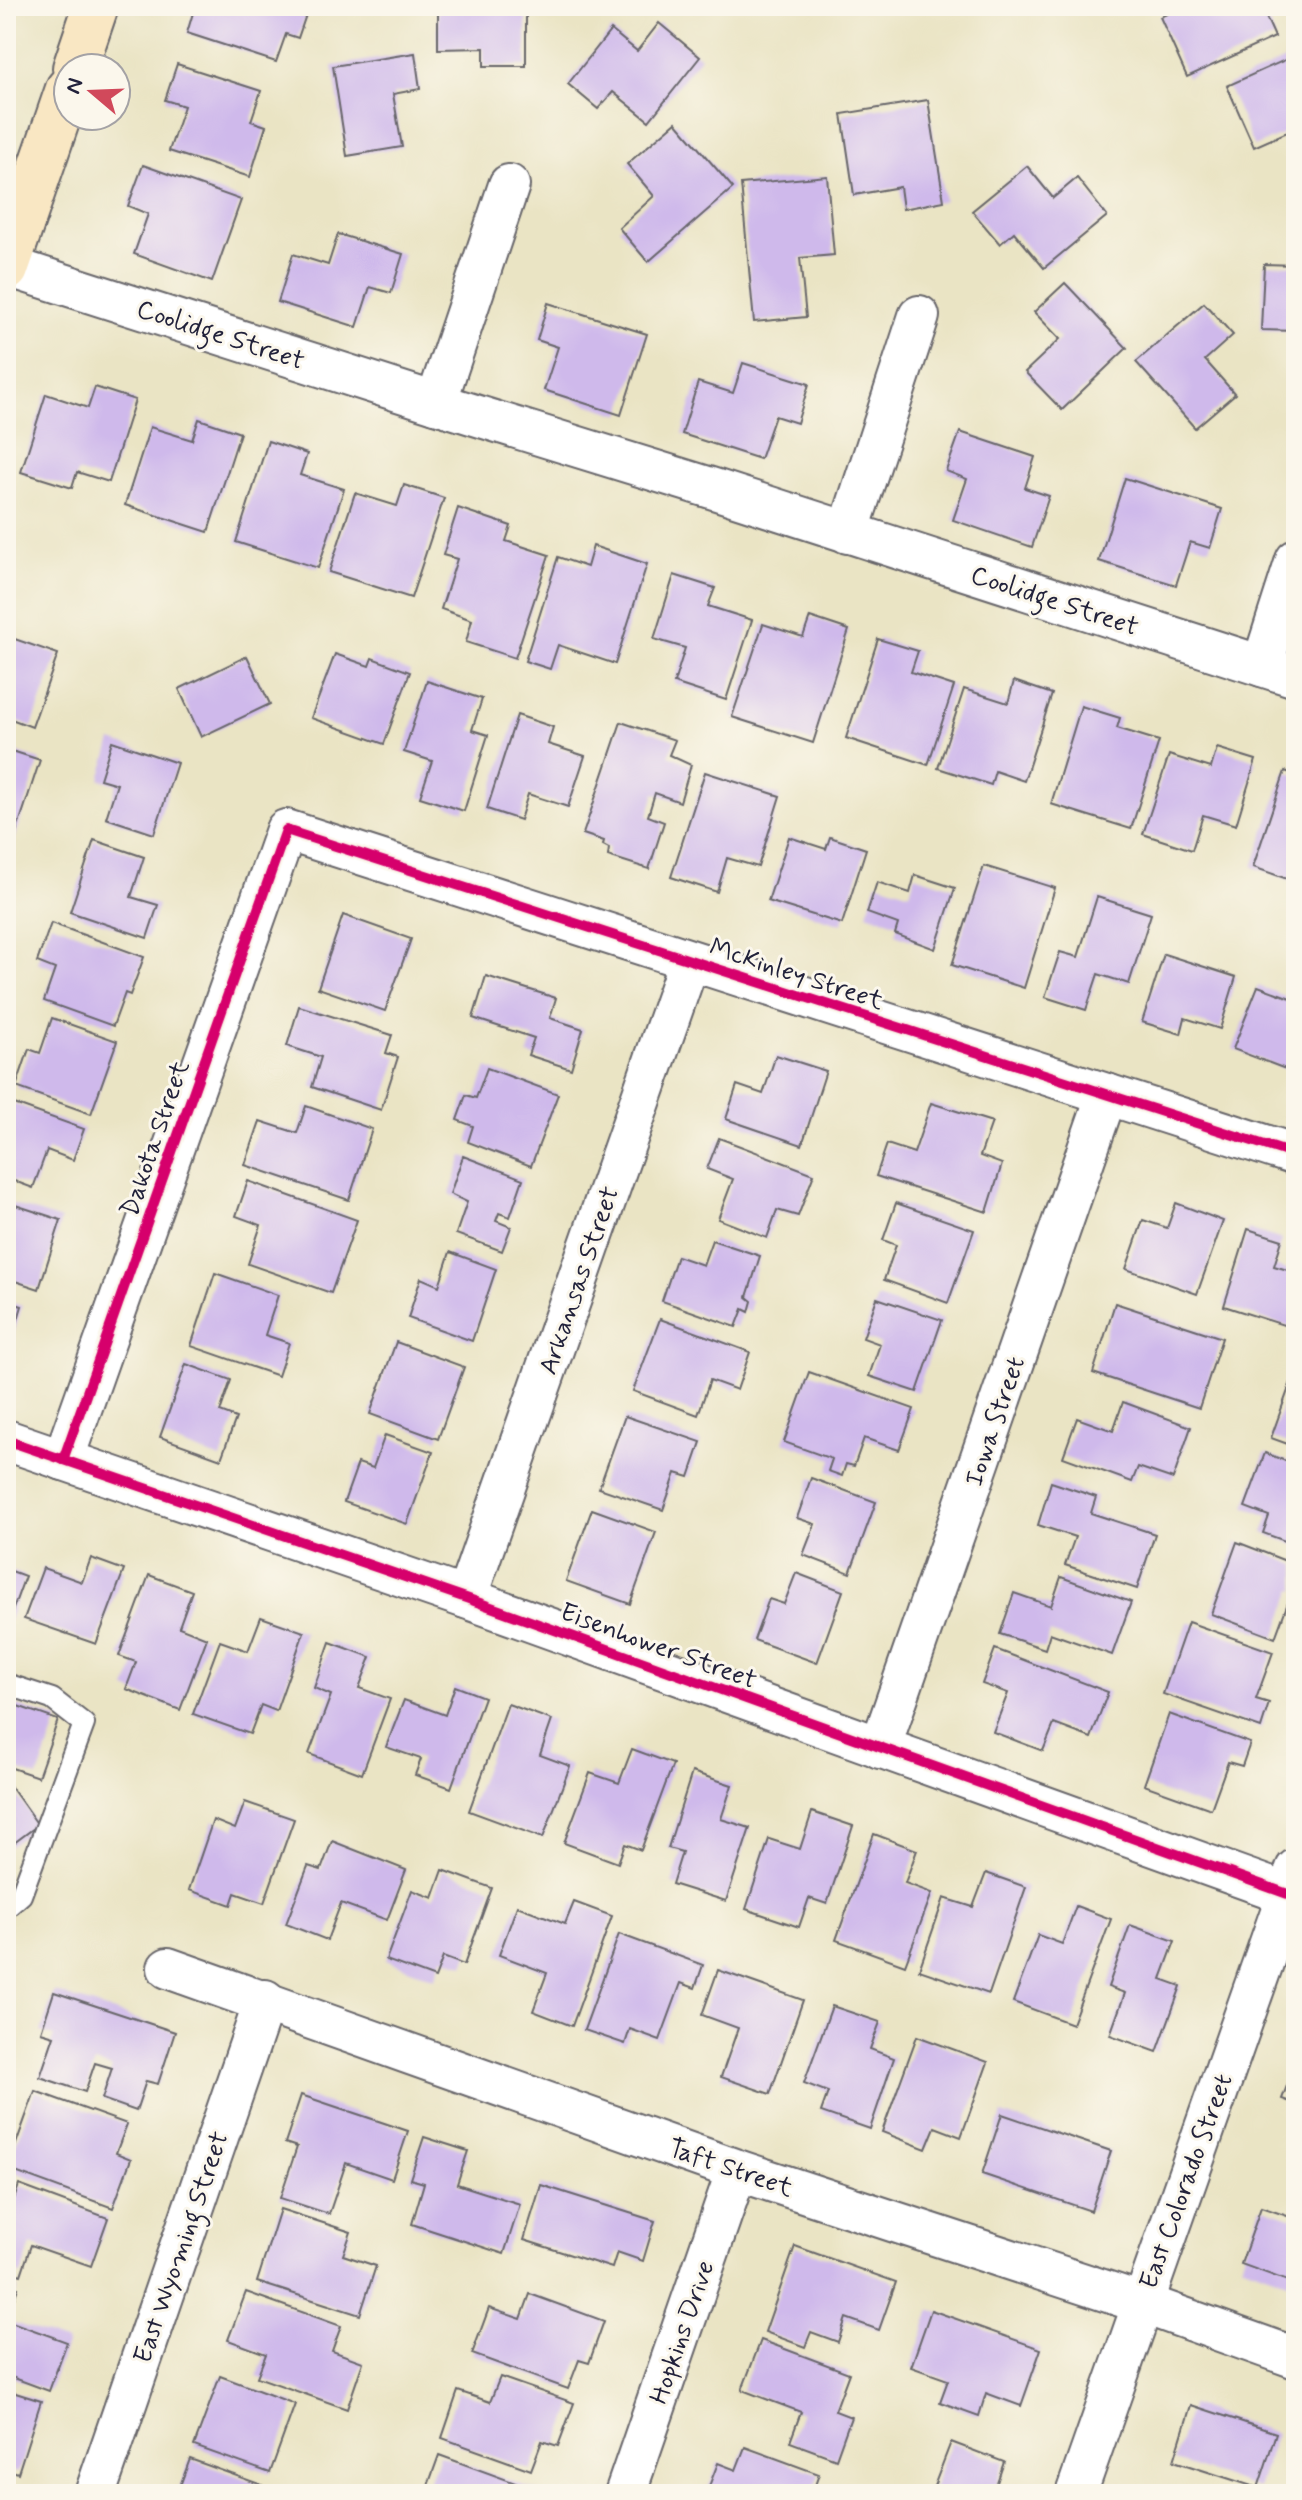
<svg xmlns="http://www.w3.org/2000/svg" width="1302" height="2500" font-family="Mynerve,sans-serif">
<style>
.building{fill:#cfb9eb}
.lines{fill:none;stroke-linecap:round;stroke-linejoin:round}
.lane-casing{stroke:#68666b;stroke-width:24}
.street-casing{stroke:#68666b;stroke-width:44}
.secondary-casing{stroke:#68666b;stroke-width:48}
.lane{stroke:#fff;stroke-width:20}
.street{stroke:#fff;stroke-width:40}
.secondary{stroke:#f9e7c3;stroke-width:44}
.cycleway-casing{stroke:#fbf7ec;stroke-width:15}
.cycleway{stroke:#d6006c;stroke-width:10}
.labels{text-anchor:middle;stroke-width:6;stroke-linejoin:round;paint-order:stroke}
.street-label{font-size:26px;fill:#22223b;stroke:#fbf7ec}
</style>
<rect width="100%" height="100%" fill="#fbf7ec"/>
<filter id="ink" filterUnits="userSpaceOnUse"><feTurbulence type="fractalNoise" baseFrequency=".0125" numOctaves="2"/><feDisplacementMap in="SourceGraphic" scale="16" xChannelSelector="R" yChannelSelector="G"/><feConvolveMatrix kernelMatrix="1 2 1 2 8 2 1 2 1" color-interpolation-filters="sRGB"/></filter>
<filter id="wash" filterUnits="userSpaceOnUse"><feTurbulence type="fractalNoise" baseFrequency=".006" numOctaves="4" result="noise"/><feDisplacementMap in="SourceGraphic" scale="32" xChannelSelector="R" yChannelSelector="G"/><feGaussianBlur stdDeviation="1.8" result="paint"/><feColorMatrix in="noise" values="0 0 0 0 0 0 0 0 0 0 0 0 0 0 0 0 0 1.4 0 .05"/><feComposite in="paint" operator="in"/></filter>
<g filter="url(#wash)">
<rect width="100%" height="100%" fill="#eae4c4"/>
<g id="blocks">
<g class="building">
<path d="M195,6h114l-11,32 -12,-4 -10,28 -89,-29z"/>
<path d="M438,6h88v60h-42v-18l-46,1z"/>
<path d="M1184,6h77l14,31 -88,40 -27,-60z"/>
<path d="M659,23l41,34 -51,64 -36,-29 -15,17 -30,-25 43,-54 26,21z"/>
<path d="M415,53l5,36 -27,5 9,53 -55,9 -14,-90z"/>
<path d="M1296,55v73l-42,19 -27,-61z"/>
<path d="M177,64l84,27 -10,30 15,5 -16,51 -81,-26 15,-45 -19,-6z"/>
<path d="M928,100l16,101 -41,8 -3,-22 -46,8 -12,-81z"/>
<path d="M676,122l57,66 -85,74 -29,-34 35,-32 -27,-32z"/>
<path d="M143,165l98,35 -29,82 -78,-28 14,-40 -20,-8z"/>
<path d="M1027,166l26,32 24,-20 30,38 -63,52 -30,-36 -14,12 -28,-33z"/>
<path d="M827,176l7,79 -34,3 6,59 -52,5 -13,-138z"/>
<path d="M338,234l65,20 -12,39 -21,-6 -13,40 -79,-25 15,-48 35,11z"/>
<path d="M1264,264l32,1v66l-35,-1z"/>
<path d="M1065,283l62,65 -65,62 -37,-38 35,-33 -26,-27z"/>
<path d="M548,303l99,31 -26,81 -77,-25 14,-43 -21,-7z"/>
<path d="M1204,303l29,32 -28,25 30,34 -40,34 -59,-66z"/>
<path d="M743,363l66,21 -12,39 -22,-7 -15,43 -78,-25 16,-52 35,11z"/>
<path d="M95,387l40,13 -26,82 -32,-10 -5,16 -51,-16 25,-78 42,14z"/>
<path d="M199,419l41,14 -32,99 -83,-27 25,-78 42,13z"/>
<path d="M960,432l75,25 -10,31 24,8 -17,51 -79,-27 14,-41 -21,-8z"/>
<path d="M268,441l39,13 -7,21 44,14 -26,79 -82,-26z"/>
<path d="M1125,478l97,31 -12,39 -20,-6 -14,43 -77,-24z"/>
<path d="M404,485l40,13 -33,100 -82,-26 26,-79 42,13z"/>
<path d="M458,508l53,18 -5,15 43,14 -34,103 -49,-16 6,-22 -31,-11 16,-50 -14,-4z"/>
<path d="M593,546l54,18 -32,100 -57,-19 -8,24 -25,-8 33,-104 29,10z"/>
<path d="M674,575l41,13 -7,18 44,14 -26,80 -52,-17 11,-35 -31,-9z"/>
<path d="M810,617l39,13 -36,113 -81,-26 31,-93 40,13z"/>
<path d="M6,636l52,18 -26,73 -26,-10z"/>
<path d="M878,639l40,12 -7,21 43,14 -26,79 -82,-27z"/>
<path d="M335,654l34,12 3,-8 38,14 -26,72 -73,-26z"/>
<path d="M247,656l23,48 -69,33 -22,-48z"/>
<path d="M427,681l55,18 -10,31 16,5 -24,76 -44,-14 12,-36 -28,-9z"/>
<path d="M1014,681l38,13 -28,87 -29,-10 -4,14 -53,-17 26,-79 44,14z"/>
<path d="M1081,706l39,12 -3,10 42,13 -28,88 -80,-25z"/>
<path d="M517,715l36,12 -5,17 37,12 -17,51 -40,-13 -8,26 -33,-11z"/>
<path d="M621,722l54,18 -6,15 22,10 -11,37 -25,-9 -7,23 16,6 -15,47 -41,-13 1,-8 -6,-3 1,-4 -21,-7z"/>
<path d="M112,741l65,22 -23,71 -48,-16 11,-34 -17,-5z"/>
<path d="M1217,748l39,12 -20,65 -33,-10 -11,35 -49,-16 26,-79 42,13z"/>
<path d="M6,749l34,11 -27,82 -7,-2z"/>
<path d="M1285,771l11,4v107l-43,-15z"/>
<path d="M705,772l75,24 -22,71 -31,-9 -10,34 -46,-15z"/>
<path d="M789,837l37,12 4,-12 36,12 -24,75 -74,-23z"/>
<path d="M94,840l50,17 -13,40 27,8 -11,33 -77,-26z"/>
<path d="M984,866l71,22 -31,100 -72,-23z"/>
<path d="M915,875l40,13 -20,61 -40,-15 3,-10 -31,-11 10,-31 33,11z"/>
<path d="M1097,897l54,17 -22,70 -31,-10 -12,36 -41,-13 15,-45 18,5z"/>
<path d="M343,915l68,24 -26,72 -67,-23z"/>
<path d="M51,923l93,34 -14,38 -5,-2 -12,33 -69,-25 11,-32 -18,-7z"/>
<path d="M1164,954l72,23 -16,52 -35,-11 -4,16 -39,-12z"/>
<path d="M486,976l70,22 -6,20 33,11 -12,40 -43,-14 6,-17 -61,-20z"/>
<path d="M1258,986l38,14v73l-63,-24z"/>
<path d="M299,1006l93,29 -6,18 12,4 -17,53 -69,-23 9,-30 -34,-11z"/>
<path d="M52,1018l65,23 -26,73 -75,-27 13,-38 11,4z"/>
<path d="M776,1055l50,16 -24,74 -76,-26 11,-34 26,9z"/>
<path d="M487,1068l71,26 -27,72 -63,-24 5,-16 -16,-6 9,-25 10,3z"/>
<path d="M6,1101l78,28 -11,31 -26,-10 -14,38 -27,-10z"/>
<path d="M931,1103l61,19 -12,34 22,8 -15,48 -111,-36 11,-32 27,9z"/>
<path d="M306,1106l66,23 -23,71 -104,-35 15,-44 37,12z"/>
<path d="M719,1138l95,36 -16,42 -21,-6 -10,28 -49,-19 15,-40 -26,-10z"/>
<path d="M463,1156l60,23 -13,38 -11,-4 -3,8 15,6 -9,24 -46,-17 11,-32 -17,-8z"/>
<path d="M248,1181l109,39 -26,73 -83,-29 13,-39 -25,-9z"/>
<path d="M6,1202l55,18 -22,69 -33,-11z"/>
<path d="M896,1203l78,27 -26,73 -64,-23 12,-35 -13,-5z"/>
<path d="M1176,1203l47,18 -26,73 -71,-25 17,-49 24,8z"/>
<path d="M1248,1229l34,11 -8,26 17,5 5,-15v73l-72,-23z"/>
<path d="M712,1240l48,16 -13,41 5,4 -3,11 -6,-3 -7,18 -74,-26 15,-45 26,9z"/>
<path d="M450,1252l46,17 -24,72 -64,-23 13,-40 18,8z"/>
<path d="M215,1273l63,22 -13,40 24,8 -11,33 -87,-30z"/>
<path d="M877,1298l65,22 -25,72 -48,-16 11,-32 -17,-6z"/>
<path d="M6,1301l16,5 -15,50h-1z"/>
<path d="M1115,1303l107,35 -23,70 -106,-35z"/>
<path d="M660,1319l90,33 -13,38 -27,-10 -12,35 -65,-24z"/>
<path d="M396,1342l68,25 -26,72 -68,-25z"/>
<path d="M186,1364l45,16 -11,32 16,6 -15,41 -61,-22z"/>
<path d="M1296,1368v79l-25,-9z"/>
<path d="M809,1372l105,37 -15,41 -35,-12 -10,28 -8,-2 -4,12 -14,-5 4,-12 -48,-17z"/>
<path d="M1123,1402l68,25 -18,52 -35,-12 -6,15 -69,-25 14,-39 36,13z"/>
<path d="M625,1416l76,26 -12,35 -13,-4 -13,37 -64,-22z"/>
<path d="M385,1435l48,17 -26,72 -63,-22 14,-39 15,5z"/>
<path d="M1265,1453l31,12v80l-33,-12 6,-17 -24,-9z"/>
<path d="M811,1478l65,24 -26,71 -47,-18 12,-31 -18,-6z"/>
<path d="M1051,1482l45,15 -5,16 64,21 -18,55 -72,-24 10,-28 -37,-12z"/>
<path d="M592,1509l64,23 -26,72 -64,-23z"/>
<path d="M1237,1542l59,23v25l-3,-1 -18,49 -64,-24z"/>
<path d="M91,1558l33,12 -28,74 -72,-25 19,-51 39,14z"/>
<path d="M6,1569l19,7 -19,52z"/>
<path d="M796,1573l47,18 -26,72 -63,-23 15,-41 15,5z"/>
<path d="M149,1575l43,16 -13,36 28,11 -27,72 -54,-21 10,-27 -17,-6z"/>
<path d="M1061,1577l70,25 -19,53 -62,-22 -5,16 -45,-15 14,-41 37,13z"/>
<path d="M261,1617l43,15 -28,79 -15,-6 -11,29 -57,-20 27,-73 28,10z"/>
<path d="M1188,1622l85,30 -17,47 13,4 -8,25 -98,-34z"/>
<path d="M330,1642l41,15 -12,31 31,11 -28,75 -53,-20 22,-59 -17,-7z"/>
<path d="M995,1649l113,43 -17,46 -37,-14 -11,27 -50,-19 15,-39 -26,-9z"/>
<path d="M455,1686l29,11 -33,91 -36,-13 6,-16 -35,-12 18,-47 41,15z"/>
<path d="M6,1702l52,18 -20,57 -32,-11z"/>
<path d="M508,1704l44,16 -12,35 30,11 -27,72 -74,-27z"/>
<path d="M1169,1714l81,29 -8,23 -14,-4 -17,47 -67,-24z"/>
<path d="M632,1749l41,15 -32,86 -16,-6 -7,19 -54,-20 26,-70 29,10z"/>
<path d="M692,1772l40,13 -11,34 29,9 -24,73 -54,-17 10,-32 -14,-4z"/>
<path d="M6,1780l32,45 -32,24z"/>
<path d="M245,1802l49,17 -30,84 -29,-10 -4,12 -42,-15 24,-70 22,9z"/>
<path d="M812,1812l41,14 -26,78 -18,-6 -10,29 -53,-18 23,-70 31,10z"/>
<path d="M874,1834l43,16 -12,33 27,10 -27,72 -69,-25z"/>
<path d="M332,1841l74,29 -19,50 -46,-17 -14,37 -41,-16 22,-58 13,4z"/>
<path d="M443,1870l49,18 -28,77 -21,-8 -8,21 -49,-18 26,-70 21,8z"/>
<path d="M986,1873l40,14 -37,107 -70,-24 25,-72 29,9z"/>
<path d="M574,1902l38,14 -40,110 -39,-15 14,-38 -48,-18 18,-49 48,18z"/>
<path d="M1076,1906l35,13 -39,105 -59,-22 25,-67 24,9z"/>
<path d="M1130,1925l45,16 -14,38 20,7 -24,66 -47,-17 15,-42 -17,-6z"/>
<path d="M619,1934l84,31 -8,23 -14,-5 -21,57 -30,-11 -5,15 -41,-14z"/>
<path d="M718,1970l85,30 -33,94 -49,-17 17,-49 -36,-13z"/>
<path d="M54,1992l121,40 -17,52 -12,-3 -10,30 -34,-12 10,-31 -17,-5 -10,29 -45,-15 14,-41 -13,-4z"/>
<path d="M832,2006l48,16 -10,27 24,9 -24,71 -49,-17 7,-20 -24,-9z"/>
<path d="M917,2036l71,26 -27,75 -26,-10 -9,22 -44,-17z"/>
<path d="M1296,2062v42l-14,-5z"/>
<path d="M35,2091l92,33 -11,29 15,6 -18,49 -106,-39z"/>
<path d="M301,2095l107,36 -16,48 -46,-16 -17,51 -49,-16 17,-51 -12,-4z"/>
<path d="M1002,2114l109,37 -20,60 -109,-37z"/>
<path d="M424,2137l44,14 -11,33 63,20 -16,50 -92,-30 12,-41 -14,-4z"/>
<path d="M19,2185l89,33 -17,48 -60,-21 -10,30 -15,-5v-48z"/>
<path d="M541,2185l114,36 -12,40 -26,-9 -5,16 -88,-28z"/>
<path d="M1261,2207l35,12v65l-55,-20z"/>
<path d="M280,2209l71,23 -8,23 33,11 -16,49 -103,-33z"/>
<path d="M795,2246l101,36 -17,48 -33,-12 -8,24 -27,-10 -6,15 -40,-15z"/>
<path d="M6,2283l12,5 -12,32z"/>
<path d="M246,2292l95,34 -9,25 31,11 -16,47 -90,-32 9,-23 -38,-14z"/>
<path d="M530,2294l74,27 -15,42 -10,-3 -11,29 -96,-35 17,-46 32,11z"/>
<path d="M931,2310l110,39 -20,57 -35,-13 -7,23 -39,-14 8,-22 -37,-13z"/>
<path d="M6,2320l61,22 -18,49 -43,-16z"/>
<path d="M761,2340l88,33 -14,38 16,6 -15,42 -46,-17 11,-30 -59,-22z"/>
<path d="M220,2376l75,28 -25,69 -76,-27z"/>
<path d="M500,2377l74,26 -16,43 -16,-5 -11,29 -89,-32 16,-47 32,11z"/>
<path d="M6,2390l35,11 -23,72 -12,-4z"/>
<path d="M1191,2405l85,28 -18,55 -84,-27z"/>
<path d="M951,2442l53,20 -11,32h-62z"/>
<path d="M745,2447l74,27 -7,20h-106l12,-31 18,7z"/>
<path d="M439,2455l101,37 -1,2h-114z"/>
<path d="M190,2459l72,26 -4,9h-81z"/>
</g>
</g>
</g>
<g filter="url(#ink)">
<use href="#blocks" fill-opacity="0" stroke="#68666b" stroke-width="2"/>
<g class="lines">
<g class="lane-casing">
<path id="lane" d="M6,1684l46,15 32,25 -63,171 -15,13"/>
</g>
<g class="street-casing">
<g id="street">
<path d="M7,266l429,137 275,85 585,189"/>
<path d="M436,403l73,-218"/>
<path d="M848,533l71,-217"/>
<path d="M1262,666l34,-106"/>
<path d="M6,1440l460,158 830,299"/>
<path d="M63,1460l223,-630 1010,325"/>
<path d="M466,1598l223,-636"/>
<path d="M880,1748l227,-654"/>
<path d="M168,1968l569,202 405,133 154,55"/>
<path d="M95,2494l170,-494"/>
<path d="M625,2494l112,-324"/>
<path d="M1076,2494l220,-625"/>
</g>
</g>
<g class="secondary-casing">
<g id="secondary">
<path d="M75,68l21,-62"/>
<path d="M6,269l62,-180"/>
</g>
</g>
<use href="#lane" class="lane"/>
<use href="#street" class="street"/>
<use href="#secondary" class="secondary"/>
<g class="cycleway-casing">
<g id="cycleway">
<path d="M6,1440l460,158 830,299"/>
<path d="M63,1460l223,-630 1010,325"/>
</g>
</g>
<use href="#cycleway" class="cycleway"/>
</g>
</g>
<g class="labels">
<g class="street-label">
<text transform="translate(221 334) rotate(18)" y="9">Coolidge Street</text>
<text transform="translate(1055 600) rotate(18)" y="9">Coolidge Street</text>
<text transform="translate(797 973) rotate(18)" y="9">McKinley Street</text>
<text transform="translate(154 1138) rotate(-71)" y="9">Dakota Street</text>
<text transform="translate(578 1280) rotate(-71)" y="9">Arkansas Street</text>
<text transform="translate(994 1421) rotate(-71)" y="9">Iowa Street</text>
<text transform="translate(659 1645) rotate(20)" y="9">Eisenhower Street</text>
<text transform="translate(731 2167) rotate(19)" y="9">Taft Street</text>
<text transform="translate(1185 2181) rotate(-70)" y="9">East Colorado Street</text>
<text transform="translate(180 2247) rotate(-71)" y="9">East Wyoming Street</text>
<text transform="translate(681 2332) rotate(-71)" y="9">Hopkins Drive</text>
</g>
</g>
<rect width="1302" height="2500" fill="none" stroke="#fbf7ec" stroke-width="32"/>
<g transform="translate(92 92) rotate(289)"><circle r="38" fill="#fbf7ec" stroke="#a4a2a5" stroke-width="2"/>
<path d="M0-6L14 30L0 20L-14 30Z" fill="#d1495b"/>
<text y="-12" font-size="22" font-weight="bold" text-anchor="middle" fill="#22223b">N</text>
</g>
</svg>
